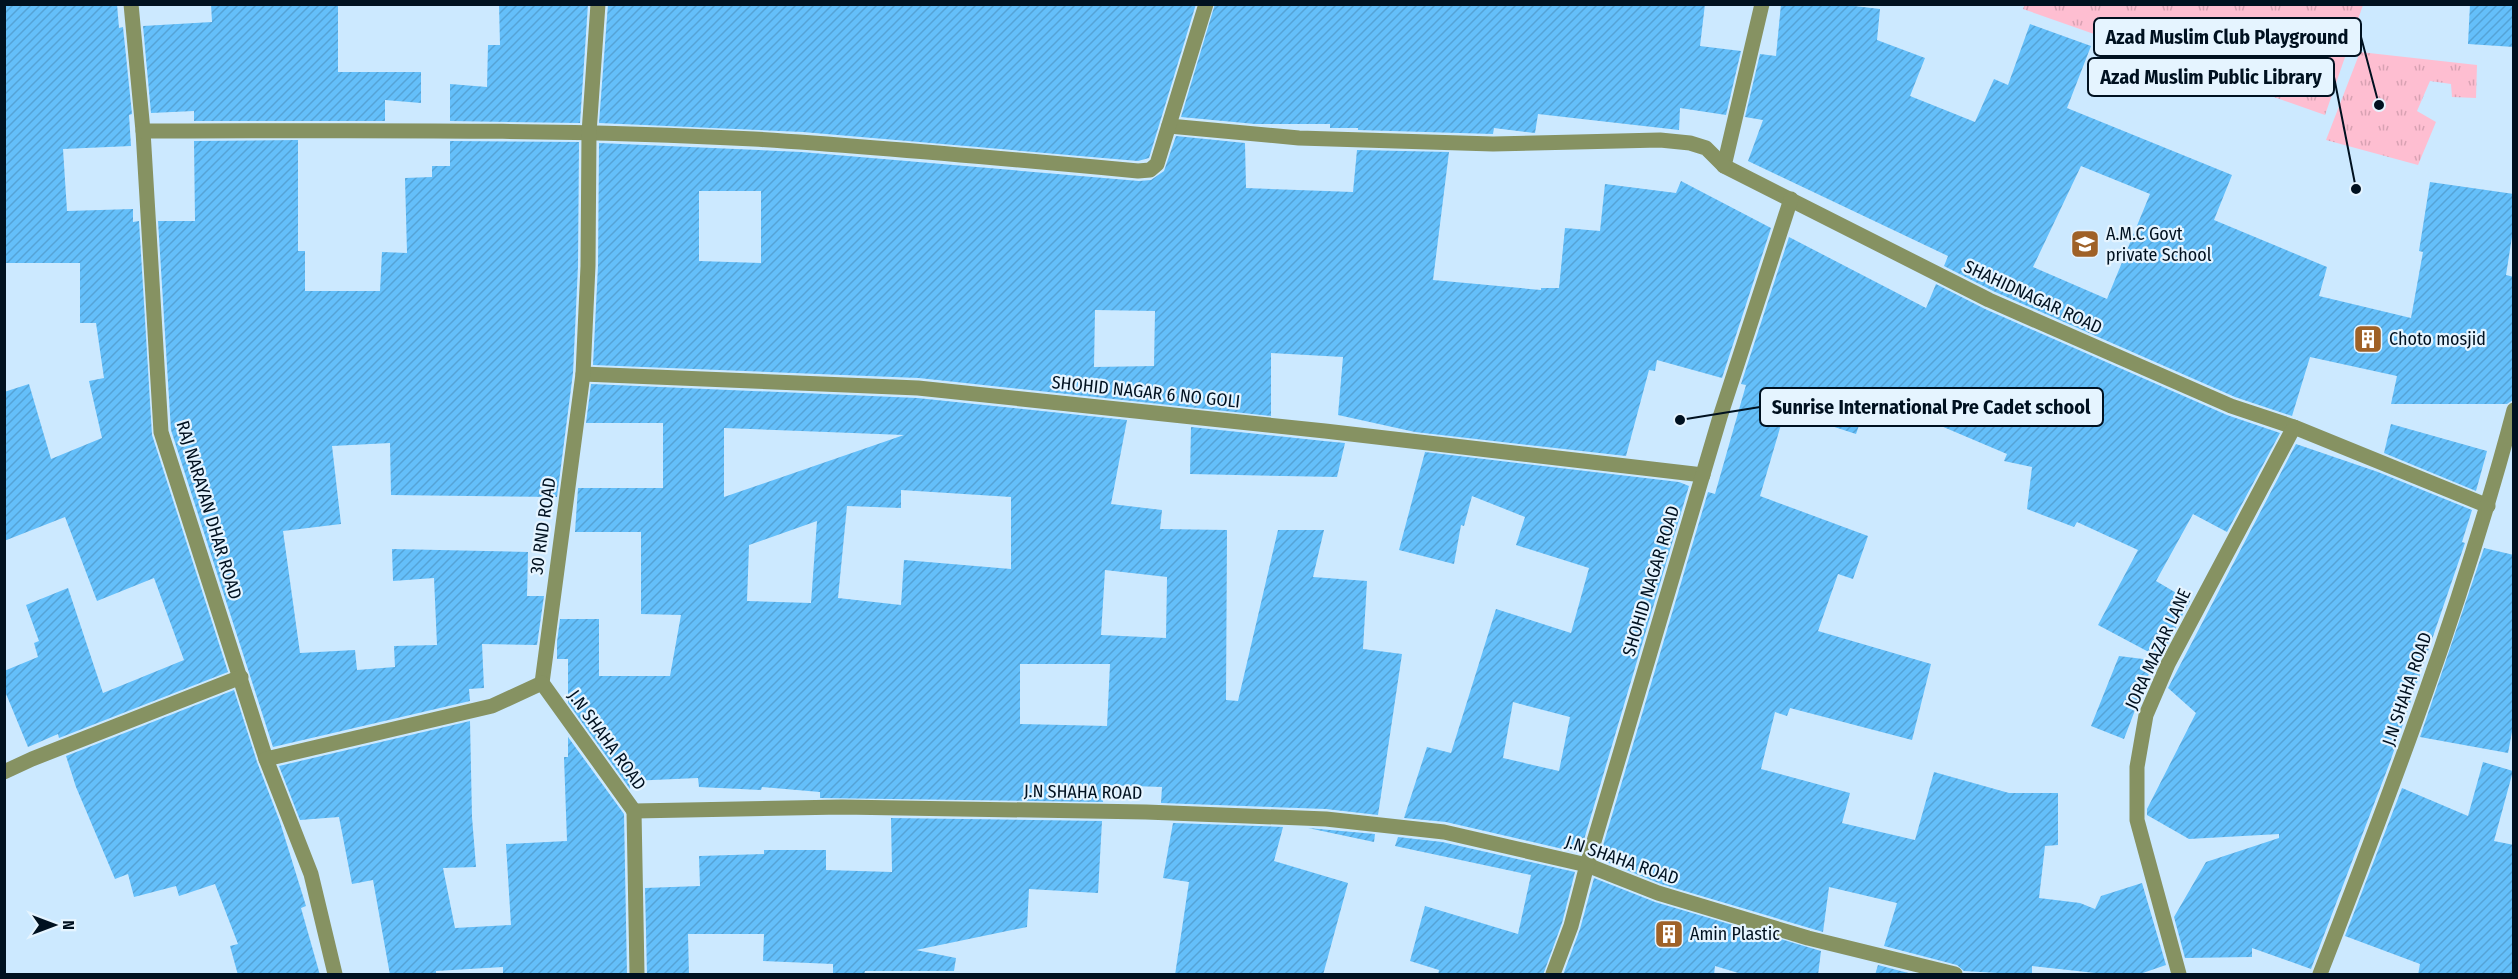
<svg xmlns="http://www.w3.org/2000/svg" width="2518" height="979" font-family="'Fira Sans Condensed',sans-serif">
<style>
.grass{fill:url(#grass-tufts)}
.building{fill:url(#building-hatch);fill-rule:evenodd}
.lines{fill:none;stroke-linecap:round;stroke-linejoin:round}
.minor{stroke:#869262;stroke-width:15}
.labels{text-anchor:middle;stroke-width:4.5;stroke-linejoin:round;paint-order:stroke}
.poi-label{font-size:18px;fill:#001120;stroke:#e5f4ff;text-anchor:start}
.street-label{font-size:18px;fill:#001120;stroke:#e5f4ff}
.leader{fill:none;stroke:#001120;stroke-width:2}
.callout-dot{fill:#001120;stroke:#e5f4ff;stroke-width:2}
.callout{fill:#e5f4ff;stroke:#001120;stroke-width:2}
.callout-label{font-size:20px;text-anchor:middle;font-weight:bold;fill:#001120}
</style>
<defs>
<pattern id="grass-tufts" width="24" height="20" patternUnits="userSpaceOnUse" patternTransform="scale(1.5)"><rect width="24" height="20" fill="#febed1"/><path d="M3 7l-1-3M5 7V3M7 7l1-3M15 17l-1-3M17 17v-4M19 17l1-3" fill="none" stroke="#d8a2b3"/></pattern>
<pattern id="building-hatch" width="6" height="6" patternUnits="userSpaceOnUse" patternTransform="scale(1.5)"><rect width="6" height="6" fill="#64bffa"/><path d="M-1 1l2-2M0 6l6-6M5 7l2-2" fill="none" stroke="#55a3d6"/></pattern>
</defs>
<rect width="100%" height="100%" fill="#cce9ff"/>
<g class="grass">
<path d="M2025,4h338v1l-38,110 -302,-106z"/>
<path d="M2360,52l117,13 -1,33 -24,-1 -1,-13 -21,-3 -13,30 19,11 -18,43 -92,-25z"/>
</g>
<g class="building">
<path d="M4,4h113l2,24 4,-1 9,87 -3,1 2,31 -68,3 4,62 66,-2v13l6,-1 13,214 76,237 -169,66 -1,-4 -30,13 -24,-58v-18l34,-14 -4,-14 5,-2 -13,-36 42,-17 35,105 81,-33 -30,-82 -57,23 -32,-84 -61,24v-149l25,-8 22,75 51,-21 -13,-57 15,-3 -8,-55h-16v-60h-76z"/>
<path d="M211,4h127v68h83v31l-36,-3v21h-191v-10l-43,2 -8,-87 69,-4z"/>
<path d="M499,4h89l-8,119 -130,-2v-37l37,3 1,-42h12z"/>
<path d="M608,4h588l-47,154 -11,3 -335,-29 -204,-9z"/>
<path d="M1215,4h490l-5,42 41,5 -15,64 -46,-7 -1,22 -141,-16 -3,19 -41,-5 -1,6 -135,-4v-2h-28v-4h-75l-74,-7z"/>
<path d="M1781,4h56l43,5 -3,31 48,18 -15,38 65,26 19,-43 14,6 22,-61 61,22 -24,62 165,67 -18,45 113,47 -8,29 92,22 12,-66 -4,-1 11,-69 84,12v30l-8,51 8,2 -1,123 -6,4h-116l6,-28 -87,-19 -18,59 -57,-19 -242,-106 -49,-25 4,-10 -200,-95 15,-41 -18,-3 15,-63 16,2zM2081,166l69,28 -43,105 -74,-32z"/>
<path d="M2470,4l44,2v41l-46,-3z"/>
<path d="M1176,136l69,7 1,45 107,4 4,-42 92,2 -16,128 108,10v-2h18l6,-60 35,3 5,-47 71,9 5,-12 90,47 -49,150 -65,-18 -2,11 -6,-1 -23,86 -211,-24 -77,-17 5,-58 -72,-4v63l-352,-38 -326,-13 5,-99 1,-123 202,9 338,29 12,-1 13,-9zM699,191h62v72l-62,-2zM1095,310l60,1 -1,55 -60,1z"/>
<path d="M298,140v111h7v40h75l2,-39 25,1 -2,-75 27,-1v-11h18v-25l129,1 -1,124 -5,107 -16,124 -166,-2 -1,-52 -58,3 9,78 -58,7 17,122 55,-3 2,20 38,-3 -1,-21 43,-1 -3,-67 -41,3 -1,-32 136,3 -1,44h17l-7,49 -55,-1 2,44 -15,1 1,12 -197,46 -102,-317 -13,-209h37l-1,-80z"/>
<path d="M1789,237l137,71 10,-24 49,25 242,106 53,18 -53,99 -34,-18 -37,67 34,20 -30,57 -62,-33 40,-75 -61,-28 -3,5 -47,-18 5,-42 -28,-6 3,-7 -132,-56 -5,12 -5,-2 -9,26 -71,-23 -25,85 108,40 -15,43 -15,-5 -20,57 113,33 -19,76 -122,-32 -3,8 -12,-4 -14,57 89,24 -8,30 73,17 19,-68 75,21h49v52l-13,1 -6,52 41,5 15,6 6,-13 41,-13 24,82 -29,10h-24l-81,-9v9l-68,-4 -7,-6 -73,-19 13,-43 -68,-16 -6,45 -162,-48 -62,-25 109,-367 7,2 31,-109 -5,-1z"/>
<path d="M591,384l326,14 210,22 -16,84 51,6 -2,19 67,1 -1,170 12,1 40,-171h46l-11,47 54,4 -4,68 39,5 -24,161 -52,-6 -165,-6 1,-16 -58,-2 -1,17 -283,-4v-6l-58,-5 -1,3 -62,-3 -1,-9 -68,3v8l-62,-86v-44h-11v-17l3,-23h39v57h71l11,-61 -40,-1v-82h-66l3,-44h85v-65h-77zM724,428l180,7 -180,62zM901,490l110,7v72l-107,-9 -3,45 -63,-7 9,-92 54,2zM817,521l-6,82 -64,-2 2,-56zM1105,570l62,7 -1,61 -65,-3zM1020,664h90l-3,62 -87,-2z"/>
<path d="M2391,424l96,27 -11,40 -92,-38z"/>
<path d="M1191,427l133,14 21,2 -8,34 -147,-3z"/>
<path d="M2296,444l82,28 94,38 -10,32 3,1 -75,219 -79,207 -59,-21v9l-67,1 -11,-41 32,-55 73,-24v-4l-90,5 -42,-24v-6l49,-96 -28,-25z"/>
<path d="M1425,452l254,30 10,4 -109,367 -134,-31 -42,-4 23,-71 24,6 45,-144 75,24 18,-65 -73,-23 9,-28 -53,-21 -8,30 -3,-1 -7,39 -55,-14zM1513,702l57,15 -11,54 -56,-13z"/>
<path d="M2484,548l30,7v166l-6,32 -88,-16z"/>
<path d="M2119,656l40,5 -6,13 -3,-3 -26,68 -33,-13z"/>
<path d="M234,690l23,72 23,60 26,84 -5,2 19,67h-82l-8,-29 8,-2 -23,-60 -36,12 -3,-10 -42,11 -6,-23 -13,5 -39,-92 -10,-31z"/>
<path d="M470,721l2,96 4,50 -33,1 12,60 56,-3 -5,-81 61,-3 -3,-84h4v-20l56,77 3,161h-124v-8l-67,4v4h-46l-17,-95 -21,4 -13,-67 -39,3 -21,-54z"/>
<path d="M2483,762l30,9 -19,70 20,4v130h-96l2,-11 -75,-28 57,-148 66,28z"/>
<path d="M891,818l211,3 -4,72 -69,-4 -2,38 -111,23 40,8 -2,13h-89l-1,4h-31v-11l-70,-3 1,-27h-76l1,41h-42l-2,-87 55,-2 -1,-30 65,-2v-4h62v20l66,2z"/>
<path d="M1173,823l110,4 -9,34 74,22 -25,92h-148l14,-93 -26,-4z"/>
<path d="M1308,828l67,6 -1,8z"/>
<path d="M1398,837l44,5 133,30 -13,51 -19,52h-105l1,-5 -29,-9 15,-55 93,28 13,-59 -136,-29z"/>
<path d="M1594,878l61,24 166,49 -3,24h-73l-30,-9 -1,9h-151l17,-46z"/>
<path d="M1878,965l38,10h-41z"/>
</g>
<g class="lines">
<g class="minor">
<path d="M131,4l12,127 18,301 105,327 45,115 24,100"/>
<path d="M1762,4l-38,162 265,134 242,106 63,21 194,79"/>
<path d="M1169,126l130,12 194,6 167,-4 30,3 16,5 18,18"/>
<path d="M143,131c204,0 408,-3 611,8 128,8 256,20 384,32l12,-1 7,-6 49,-160"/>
<path d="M583,374l335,14 407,43 378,44"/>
<path d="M542,683l41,-309 5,-108 1,-133 9,-129"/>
<path d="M266,759l226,-53 50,-23 92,128 208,-4 304,5 180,7 118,13 143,33 71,28 150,45 147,36"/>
<path d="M4,772l28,-13 209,-82"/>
<path d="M634,811l3,163"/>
<path d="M1553,974l18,-48 16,-61 133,-448 71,-218"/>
<path d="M2179,974l-42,-154v-53l9,-52 22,-51 126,-237"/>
<path d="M2320,974c72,-185 143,-371 194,-564"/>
</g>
</g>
<defs>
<g id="school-square" transform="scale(1.5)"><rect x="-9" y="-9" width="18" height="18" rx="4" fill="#9f6127" stroke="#e5f4ff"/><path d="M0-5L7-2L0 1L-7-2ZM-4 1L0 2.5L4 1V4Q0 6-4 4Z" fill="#fff"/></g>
<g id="building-square" transform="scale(1.5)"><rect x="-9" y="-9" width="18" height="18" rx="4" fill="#9f6127" stroke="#e5f4ff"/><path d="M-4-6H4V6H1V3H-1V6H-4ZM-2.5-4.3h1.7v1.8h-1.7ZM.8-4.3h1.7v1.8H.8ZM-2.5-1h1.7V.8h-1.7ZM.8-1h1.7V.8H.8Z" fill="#fff"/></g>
</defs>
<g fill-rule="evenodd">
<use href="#school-square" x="2085" y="244"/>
<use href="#building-square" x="2368" y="339"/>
<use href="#building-square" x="1669" y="934"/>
</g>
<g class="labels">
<g class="poi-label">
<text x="2106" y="240">A.M.C Govt<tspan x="2106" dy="21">private School</tspan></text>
<text x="2389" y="345">Choto mosjid</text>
<text x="1690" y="940">Amin Plastic</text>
</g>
<g class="street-label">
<text transform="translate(2033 297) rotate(25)" y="6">SHAHIDNAGAR ROAD</text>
<text transform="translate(1146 392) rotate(6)" y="6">SHOHID NAGAR 6 NO GOLI</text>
<text transform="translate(209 510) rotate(73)" y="6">RAJ NARAYAN DHAR ROAD</text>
<text transform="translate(543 526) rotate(-82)" y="6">30 RND ROAD</text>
<text transform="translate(1651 581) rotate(-73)" y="6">SHOHID NAGAR ROAD</text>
<text transform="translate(2158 649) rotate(-65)" y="6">JORA MAZAR LANE</text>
<text transform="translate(2407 689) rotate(-71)" y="6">J.N SHAHA ROAD</text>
<text transform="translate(607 740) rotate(54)" y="6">J.N SHAHA ROAD</text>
<text transform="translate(1083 792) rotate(1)" y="6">J.N SHAHA ROAD</text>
<text transform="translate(1622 860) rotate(19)" y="6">J.N SHAHA ROAD</text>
</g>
</g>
<path class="leader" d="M2379 105L2361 37M2356 189L2334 77M1680 420L1760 407"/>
<g class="callout-dot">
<circle cx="2379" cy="105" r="6"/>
<circle cx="2356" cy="189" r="6"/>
<circle cx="1680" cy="420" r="6"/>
</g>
<g class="callout">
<rect x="2094" y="18" width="267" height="38" rx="6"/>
<rect x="2088" y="58" width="246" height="38" rx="6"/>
<rect x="1760" y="388" width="343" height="38" rx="6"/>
</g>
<g class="callout-label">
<text x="2227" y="44">Azad Muslim Club Playground</text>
<text x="2211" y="84">Azad Muslim Public Library</text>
<text x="1931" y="414">Sunrise International Pre Cadet school</text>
</g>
<rect width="2518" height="979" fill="none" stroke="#001120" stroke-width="12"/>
<g transform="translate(54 925) rotate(90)" stroke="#e5f4ff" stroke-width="4.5" paint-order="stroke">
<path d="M0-4.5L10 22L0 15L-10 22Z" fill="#001120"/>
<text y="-9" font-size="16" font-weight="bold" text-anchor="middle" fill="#001120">N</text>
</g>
</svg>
